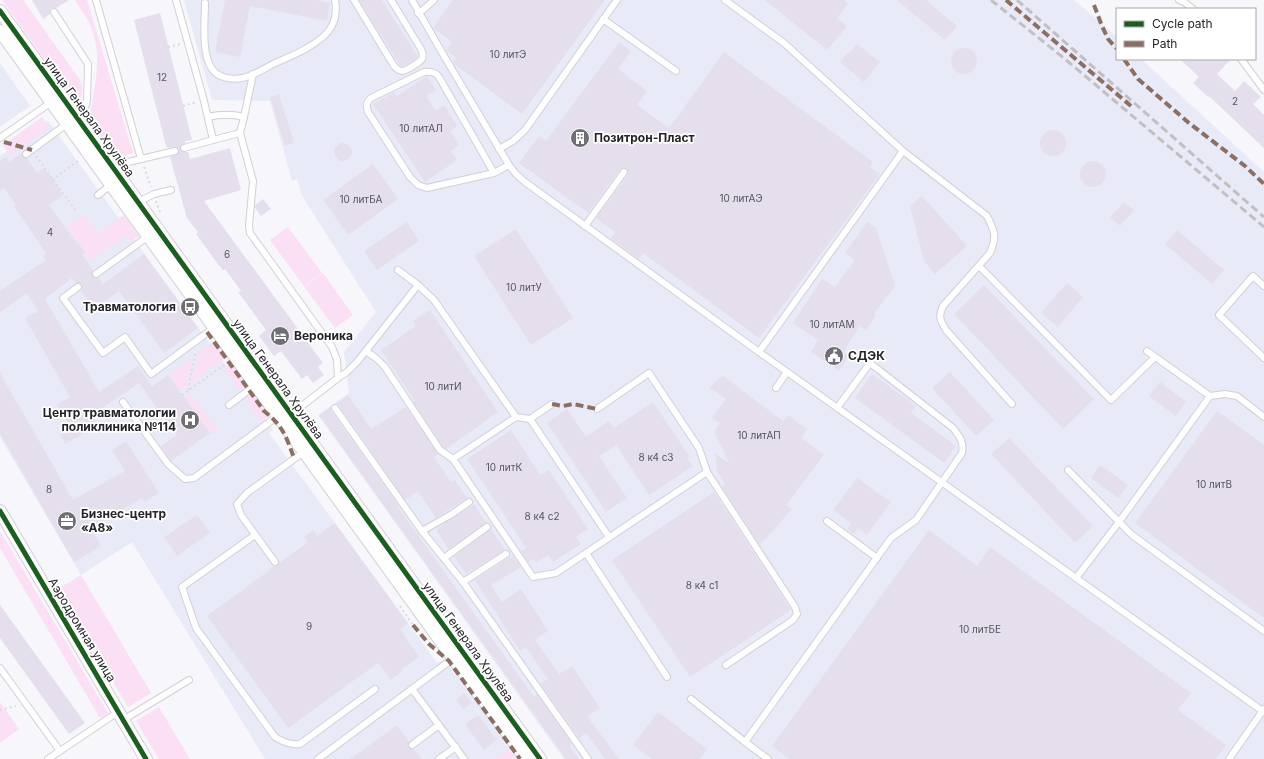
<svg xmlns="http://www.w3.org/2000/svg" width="1264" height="759" font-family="Inter,sans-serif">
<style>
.built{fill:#e9eaf7}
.green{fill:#fbdff4}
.building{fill:#e5dfed}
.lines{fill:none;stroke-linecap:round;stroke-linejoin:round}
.lane-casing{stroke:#d0d0d5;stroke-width:8}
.street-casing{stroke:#d0d0d5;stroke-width:14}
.path{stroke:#dbdbdc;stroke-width:2;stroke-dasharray:2 3;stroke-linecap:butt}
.lane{stroke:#fefefe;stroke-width:6}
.street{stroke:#fefefe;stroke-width:12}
.rail{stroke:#c0c0c1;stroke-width:3;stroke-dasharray:8 4;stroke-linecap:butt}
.quiet{stroke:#8d6e63;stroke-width:4;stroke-dasharray:8 4;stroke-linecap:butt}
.cycleway-casing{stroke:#fff;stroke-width:8}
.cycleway{stroke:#1b5e20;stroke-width:5}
.labels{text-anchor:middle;stroke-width:3.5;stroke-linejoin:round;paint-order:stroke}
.number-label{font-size:10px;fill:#55545c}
.street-label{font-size:12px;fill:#24242a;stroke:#fff}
.poi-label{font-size:12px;font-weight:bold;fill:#24242a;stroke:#fff;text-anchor:start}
</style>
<rect width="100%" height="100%" fill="#f6f6fb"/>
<g class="built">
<path d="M184,0h890l43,37v22h24l123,113v587h-700l-246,-344 31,-22 -5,-41 32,-40 -74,-116 -5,-17 -5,2 -22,-80 -58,-1z"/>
<path d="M0,63l30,43 -30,21z"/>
<path d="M48,121l225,309 -4,3 139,190 29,40 7,-4 48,65 24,35h-251l-133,-217 -51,33 -81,-138v-281z"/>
</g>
<g class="green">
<path d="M2,0h21l57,80c3,7 4,18 -4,21l-3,-2z"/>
<path d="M75,0h12l46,153 -17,5 -27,-38c5,-30 14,-61 3,-90 -3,-11 -11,-20 -17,-30z"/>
<path d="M42,117l7,10 -39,28 -7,-10z"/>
<path d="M84,214l14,19 26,-18 15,21 -8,6 -6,-7 -34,25 -25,-33z"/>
<path d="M288,227l34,46 -18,13 -34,-46z"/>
<path d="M323,273l30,42 -18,13 -31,-41z"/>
<path d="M217,340l11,16 -36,26 6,-29z"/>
<path d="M193,357l-6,28 -7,6 -11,-16z"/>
<path d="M233,362l16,22 -10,7 -16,-22z"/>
<path d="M255,392l16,22 -10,7 -16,-22z"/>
<path d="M190,393l28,37 -6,4 -27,-37z"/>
<path d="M0,531l108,182 -8,5 -100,-170z"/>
<path d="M81,575l70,118 -23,14 -70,-118z"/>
<path d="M0,702l19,27 -19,14z"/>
<path d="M159,707l31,52h-31l-23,-38z"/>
<path d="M509,748l7,11h-22z"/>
</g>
<g class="building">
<path d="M32,0h37l-13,8h-5l-1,4v2l-7,5z"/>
<path d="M225,0h92l13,3 -3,18 -77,-15 -10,51 -25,-5z"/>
<path d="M359,0h23l36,57 -13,8 -3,1 -2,-1z"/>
<path d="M453,0h152l-83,114 -68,-50 -1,-2 3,-4 -10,-8 6,-8 -19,-14z"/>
<path d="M765,0h79l4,4 -11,14 10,8 -20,24z"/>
<path d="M897,0h29l31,26 -12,14z"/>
<path d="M160,13l32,127 -7,1 1,2 -5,2 -1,5 3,2h5l2,7 40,-11 11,42 -37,11 119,162 -5,4 6,8 -11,8 -6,-8 -5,4 -21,-28 -7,5 -15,-20 7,-6 -28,-38 3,-1 -16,-22 -2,2 -27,-37 2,-2 -11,-14 -17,-61 8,-3 1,-4 -3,-3 -8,1 -2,-2 -32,-126z"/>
<path d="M619,42l12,9 -13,18 29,22 -10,14 32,23 55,-76 149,110 -3,5 10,7 -121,164 -116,-85 -4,6 -28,-20 4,-7 -19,-14 32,-43v-3l-1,-3 -3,-1 -4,1 -32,44 -69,-50 20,-27 7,5z"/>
<path d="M857,44l23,18 -16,20 -24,-20 8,-10 2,1z"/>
<circle cx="964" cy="61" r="13"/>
<path d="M1180,59h51l-14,15 18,17 9,-10 17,16 -8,7 11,11v33l-55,-52 -1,1 -15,-14 6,-6z"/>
<path d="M427,76l9,14 -10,6 10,15 8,-6 13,21 -7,5 9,14 -8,6 6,9 -32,22 -52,-78 21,-12 3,4z"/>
<path d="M279,94l15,49 -9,3 -15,-49z"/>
<circle cx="1053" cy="143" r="13"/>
<circle cx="343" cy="152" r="9"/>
<path d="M22,153l1,4 4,1 10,15 7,-5 19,27 -14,10 28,39 1,-1 7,9 -3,2 11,16 -1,4 1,3 3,1h3l4,6 41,-30 54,74 -34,25 -45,-62 -25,18 -13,-18 1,-3v-3l-3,-2h-4l-3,-5 -27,21 54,93 39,-26 14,21 16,-12 42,58 -39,28 -10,-15 16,-11 -38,-52 -47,32 6,10 -33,19 -5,-9 11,-6 -14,-25 13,-7 -45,-79 13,-7 -11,-18 -27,19v-21l46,-31 -3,-4 3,-3 -32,-47 2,-1 -12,-17 -4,3v-30l6,-4 3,5z"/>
<circle cx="1093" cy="174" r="13"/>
<path d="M373,164l25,35 -50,36 -25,-35z"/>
<path d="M922,196l45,50 -32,28 -11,-13 -14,-55z"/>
<path d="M263,199l8,10 -10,7 -6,-8v-3z"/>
<path d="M1124,202l10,8 -14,16 -10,-9z"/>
<path d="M407,222l12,19 -42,29 -13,-19z"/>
<path d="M867,222l9,6 19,58 -21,28 2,1 -10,15 -6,-4 -17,26 6,4 -10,15 -28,-19 7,-12 -25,-17 29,-44 13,8 20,-27 -10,-7z"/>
<path d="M516,229l57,89 -42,27 -57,-89z"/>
<path d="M1177,230l47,40 -12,14 -47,-40z"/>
<path d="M1067,283l16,14 -25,30 -17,-14z"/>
<path d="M984,285l110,114 -31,30 -109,-115z"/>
<path d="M430,310l68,102 -52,37 -3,-2 -30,-45 2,-1 -34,-51 35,-24 -3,-5z"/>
<path d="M950,372l44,48 -18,16 -44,-48z"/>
<path d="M0,373l73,127 52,-29 -13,-21 14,-9 33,52 -15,9 -2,-4 -51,30 10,18 -27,16 -74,-129z"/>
<path d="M872,374l44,32 -5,7 45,33 -12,17 -89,-65z"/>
<path d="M723,376l60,45 5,-6 19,14 -6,9 23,17 -38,50 6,4 -32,36 -38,-58 3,-3 -8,-13 -2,-18 14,10 -15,-31 6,-9 -8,-5 14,-19 -16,-11 4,-6z"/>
<path d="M1160,382l26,20 -10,14 -27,-20z"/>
<path d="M348,395l23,34 35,-22 32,47 -4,3 17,25 4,-2 12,18 -31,20 -18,-27 -13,9 -66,-95 -3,-1z"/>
<path d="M653,402l36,54 -2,2 6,8 -44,29 -33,-50 -17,11 28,42 -21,14 -59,-89 20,-14 19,28 23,-16 5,7z"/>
<path d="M331,407v4l67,94 -1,1 137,191 3,-3 35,50 -3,2 10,13h-13l-247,-344z"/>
<path d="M1217,411l47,34v173l-129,-95z"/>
<path d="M511,430l29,45 9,-5 39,59 -12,8 5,7 -28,18 -5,-7 -12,8 -3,-4 -5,3 -7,-11 5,-3 -59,-89z"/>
<path d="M1009,438l84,88 -18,17 -84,-89z"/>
<path d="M1100,465l28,20 -10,13 -27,-20z"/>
<path d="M857,478l34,24 -24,33 -9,-7 -4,6 -7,-5 4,-6 -18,-13z"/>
<path d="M714,492l77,118 -101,67 -78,-117z"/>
<path d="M474,504l12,19 -37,26 -13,-19 6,-4v-1z"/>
<path d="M197,515l13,18 -33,23 -13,-19z"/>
<path d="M335,523l73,100 -8,6 19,28 -18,13 1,2 -11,8 -13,-17 -90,65 -81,-112 68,-50 3,-1 1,-2 29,-21 -4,-5 9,-7 4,6z"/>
<path d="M491,529l14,21 -39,24 -12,-18z"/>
<path d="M929,530l48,36 13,-19 201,146 -13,17 48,35 -10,14h-427l-17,-13z"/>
<path d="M513,556l8,11 -30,18 11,17 19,-13 27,42 -13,9 24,34 13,-8 28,42 -13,8 32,43h-14l-19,-26 -7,5 -35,-49 -3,-6 7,-4 -22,-32 -6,4 -45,-71 35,-23 1,1z"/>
<path d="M0,605l85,118 -16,11 -69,-96z"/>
<path d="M464,693l8,10 -9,6 -7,-9z"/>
<path d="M658,712l49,37 -7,10h-48l-19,-14z"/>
<path d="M478,715l19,25 -13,10 -19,-26z"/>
<path d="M397,725l12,17 -1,2v3l3,2h3l8,10h-72z"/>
</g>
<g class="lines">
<g class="lane-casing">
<g id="lane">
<path d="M96,0l45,159"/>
<path d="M176,0l28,101 9,39 -29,8"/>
<path d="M354,0l40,66c3,3 5,5 8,5 4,0 18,-9 20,-12 2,-4 0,-7 -1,-10l-30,-49"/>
<path d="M412,0l32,56 65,109 7,9 9,8 234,170 505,360"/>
<path d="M725,0l59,43 119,108 84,65c8,16 10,20 3,37l-47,53c-5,11 -3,14 3,24l66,74"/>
<path d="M1179,0l5,2 9,7"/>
<path d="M205,3c0,19 -4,50 7,66 6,9 20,11 30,9 11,-2 22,-9 31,-14 18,-8 39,-16 53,-30 9,-9 11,-22 9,-34"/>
<path d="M54,12l34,52 -1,36 -2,8 -5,6 -5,4"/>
<path d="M418,13l6,-4 10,-9"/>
<path d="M603,19l73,52"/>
<path d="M1241,59l23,31"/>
<path d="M208,117c13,-3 24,-3 36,0l-4,16"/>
<path d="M244,117l9,-43"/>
<path d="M0,138l53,-37"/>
<path d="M213,140l27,-7 13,48 -4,45 1,7 82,114 5,13 1,18 -48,37"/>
<path d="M499,149l14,-8 12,-11 92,-130"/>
<path d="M26,154l42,-31"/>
<path d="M112,170l8,-6 55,-13"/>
<path d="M494,173l-55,-96c-4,-5 -8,-6 -15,-5l-53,26c-5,4 -5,8 -3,14l42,65 8,8 9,3 67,-15 15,-8"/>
<path d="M98,195l14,-11"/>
<path d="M138,202l16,-8 17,-4"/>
<path d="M585,226l39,-54"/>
<path d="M979,266l132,134 44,-43"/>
<path d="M398,270l20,15 16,15 82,117 14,2 79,118"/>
<path d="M96,274l54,-39"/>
<path d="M1264,286l-11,-10 -34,39 45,43"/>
<path d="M78,287l-15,11 40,55 22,-16 26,37 64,-47"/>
<path d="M366,351l10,7 9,9 55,83 13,9 80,118 23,-4 151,-101 88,135 2,7 -4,6 -67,45"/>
<path d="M1147,351l63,45 15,-2 12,2 27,21"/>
<path d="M759,352l144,-201"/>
<path d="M338,378l9,-6 10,-10 61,-77"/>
<path d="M776,388l11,-16"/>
<path d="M123,402l45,62 17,15 9,-1 85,-63"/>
<path d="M229,405l28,-21"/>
<path d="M335,408l87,123 41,51 125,177"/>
<path d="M597,409l52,-36 50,75 8,24"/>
<path d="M530,419l22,-15"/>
<path d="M453,459l63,-42"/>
<path d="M1068,470l64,65 132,96"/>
<path d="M827,521l50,37"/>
<path d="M422,531l30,-17 17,-12"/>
<path d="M255,535l-73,52 14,41 79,109c9,5 15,8 25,7l75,-55"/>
<path d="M586,553l81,124"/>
<path d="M444,558l43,-31"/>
<path d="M275,562l-34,-47 -4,-11 10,-11 58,-42"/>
<path d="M1076,578l43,-56 91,-126"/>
<path d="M463,582l43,-28"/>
<path d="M0,668l60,83 -12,8"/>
<path d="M412,689l52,70"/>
<path d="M691,699l54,43 146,-204 25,-18 46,-67c2,-11 -2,-16 -9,-25l-83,-65 -33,45"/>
<path d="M123,720l66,-40"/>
<path d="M745,742l23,17"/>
<path d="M412,745l27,-20"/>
<path d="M60,751l58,-39"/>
<path d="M318,759l137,-102"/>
<path d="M439,759l17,-12"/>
<path d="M1229,759l35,-50"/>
</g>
</g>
<g class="street-casing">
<g id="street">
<path d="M0,11l540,748"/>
<path d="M0,31l526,728"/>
<path d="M0,511l146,248"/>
</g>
</g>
<g class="path">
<path d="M168,47l13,-3"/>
<path d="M183,106l14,-4"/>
<path d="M36,156l40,55"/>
<path d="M144,167l7,20"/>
<path d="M52,180l26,-19"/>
<path d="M156,201l4,11"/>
<path d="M188,390l8,-39"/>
<path d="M182,395l45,-32"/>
<path d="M400,606l13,19"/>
<path d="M0,710l16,-4"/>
</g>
<use href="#lane" class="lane"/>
<use href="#street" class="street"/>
<g class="rail">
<path d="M991,0l74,59 199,168"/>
<path d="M1017,0l247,217"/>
</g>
<g class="quiet">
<path d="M1006,0l125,106"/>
<path d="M1094,5l8,21 6,13 9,10"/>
<path d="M1124,59l14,20 51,44 56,43 19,18"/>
<path d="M4,142l28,8"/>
<path d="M207,332l57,79c19,15 22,25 30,47"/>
<path d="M552,404l11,2 10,-2 24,5"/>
<path d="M413,625l16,19 20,17 71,98"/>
</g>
<g class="cycleway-casing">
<g id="cycleway">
<path d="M0,11l540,748"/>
<path d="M0,511l146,248"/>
</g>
</g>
<use href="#cycleway" class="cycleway"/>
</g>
<defs>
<g id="building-disc" transform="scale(1)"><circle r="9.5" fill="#6e6e73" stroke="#fff"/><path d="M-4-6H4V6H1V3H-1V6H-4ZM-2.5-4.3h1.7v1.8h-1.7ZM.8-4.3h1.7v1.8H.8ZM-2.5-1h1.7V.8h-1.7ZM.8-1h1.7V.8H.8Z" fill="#fff"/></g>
<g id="bus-disc" transform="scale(1)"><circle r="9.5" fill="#6e6e73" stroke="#fff"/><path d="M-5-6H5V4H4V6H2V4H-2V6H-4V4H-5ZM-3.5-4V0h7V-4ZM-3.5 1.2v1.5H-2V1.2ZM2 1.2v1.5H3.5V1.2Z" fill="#fff"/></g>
<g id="hotel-disc" transform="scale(1)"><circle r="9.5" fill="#6e6e73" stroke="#fff"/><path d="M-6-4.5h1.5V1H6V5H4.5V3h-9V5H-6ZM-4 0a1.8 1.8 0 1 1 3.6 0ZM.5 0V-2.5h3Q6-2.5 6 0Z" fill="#fff"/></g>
<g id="civic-disc" transform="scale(1)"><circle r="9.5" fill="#6e6e73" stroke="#fff"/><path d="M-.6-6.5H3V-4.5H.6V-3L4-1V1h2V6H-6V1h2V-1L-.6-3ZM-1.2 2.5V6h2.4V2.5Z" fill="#fff"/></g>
<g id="hospital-disc" transform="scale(1)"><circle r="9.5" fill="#6e6e73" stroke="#fff"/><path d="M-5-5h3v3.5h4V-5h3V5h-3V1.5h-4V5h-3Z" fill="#fff"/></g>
<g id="office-disc" transform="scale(1)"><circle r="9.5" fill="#6e6e73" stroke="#fff"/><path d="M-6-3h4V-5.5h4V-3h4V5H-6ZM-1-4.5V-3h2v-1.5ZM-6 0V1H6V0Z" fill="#fff"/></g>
</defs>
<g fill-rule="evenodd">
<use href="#building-disc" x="580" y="138"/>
<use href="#bus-disc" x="190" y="307"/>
<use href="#hotel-disc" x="280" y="336"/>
<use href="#civic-disc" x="834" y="356"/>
<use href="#hospital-disc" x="190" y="420"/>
<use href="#office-disc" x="67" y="521"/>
</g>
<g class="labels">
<g class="number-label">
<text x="508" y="58">10 литЭ</text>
<text x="162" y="81">12</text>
<text x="1235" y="105">2</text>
<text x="421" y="132">10 литАЛ</text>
<text x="741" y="202">10 литАЭ</text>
<text x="361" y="203">10 литБА</text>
<text x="50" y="236">4</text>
<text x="227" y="258">6</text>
<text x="524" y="291">10 литУ</text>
<text x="832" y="328">10 литАМ</text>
<text x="443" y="390">10 литИ</text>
<text x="759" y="439">10 литАП</text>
<text x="656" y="461">8 к4 с3</text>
<text x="504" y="471">10 литК</text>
<text x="1214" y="488">10 литВ</text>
<text x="49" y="493">8</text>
<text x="542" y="520">8 к4 с2</text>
<text x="702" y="589">8 к4 с1</text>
<text x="309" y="630">9</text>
<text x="980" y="633">10 литБЕ</text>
</g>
<g class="street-label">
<text transform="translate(89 117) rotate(54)" y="4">улица Генерала Хрулёва</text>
<text transform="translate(278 379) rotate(54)" y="4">улица Генерала Хрулёва</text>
<text transform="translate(82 630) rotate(59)" y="4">Аэродромная улица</text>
<text transform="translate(468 642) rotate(54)" y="4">улица Генерала Хрулёва</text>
</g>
<g class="poi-label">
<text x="594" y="142">Позитрон-Пласт</text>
<text x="176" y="311" text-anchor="end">Травматология</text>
<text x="294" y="340">Вероника</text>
<text x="848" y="360">СДЭК</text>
<text x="176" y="417" text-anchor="end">Центр травматологии<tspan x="176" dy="14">поликлиника №114</tspan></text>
<text x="81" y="518">Бизнес-центр<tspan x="81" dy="14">«А8»</tspan></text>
</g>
</g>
<rect x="1116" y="8" width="140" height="52" fill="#ffffff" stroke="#a7a7aa"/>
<rect x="1124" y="21" width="20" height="6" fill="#1b5e20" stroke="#a7a7aa"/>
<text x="1152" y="28" font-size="12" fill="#24242a">Cycle path</text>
<rect x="1124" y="41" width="20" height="6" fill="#8d6e63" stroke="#a7a7aa"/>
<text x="1152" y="48" font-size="12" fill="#24242a">Path</text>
</svg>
